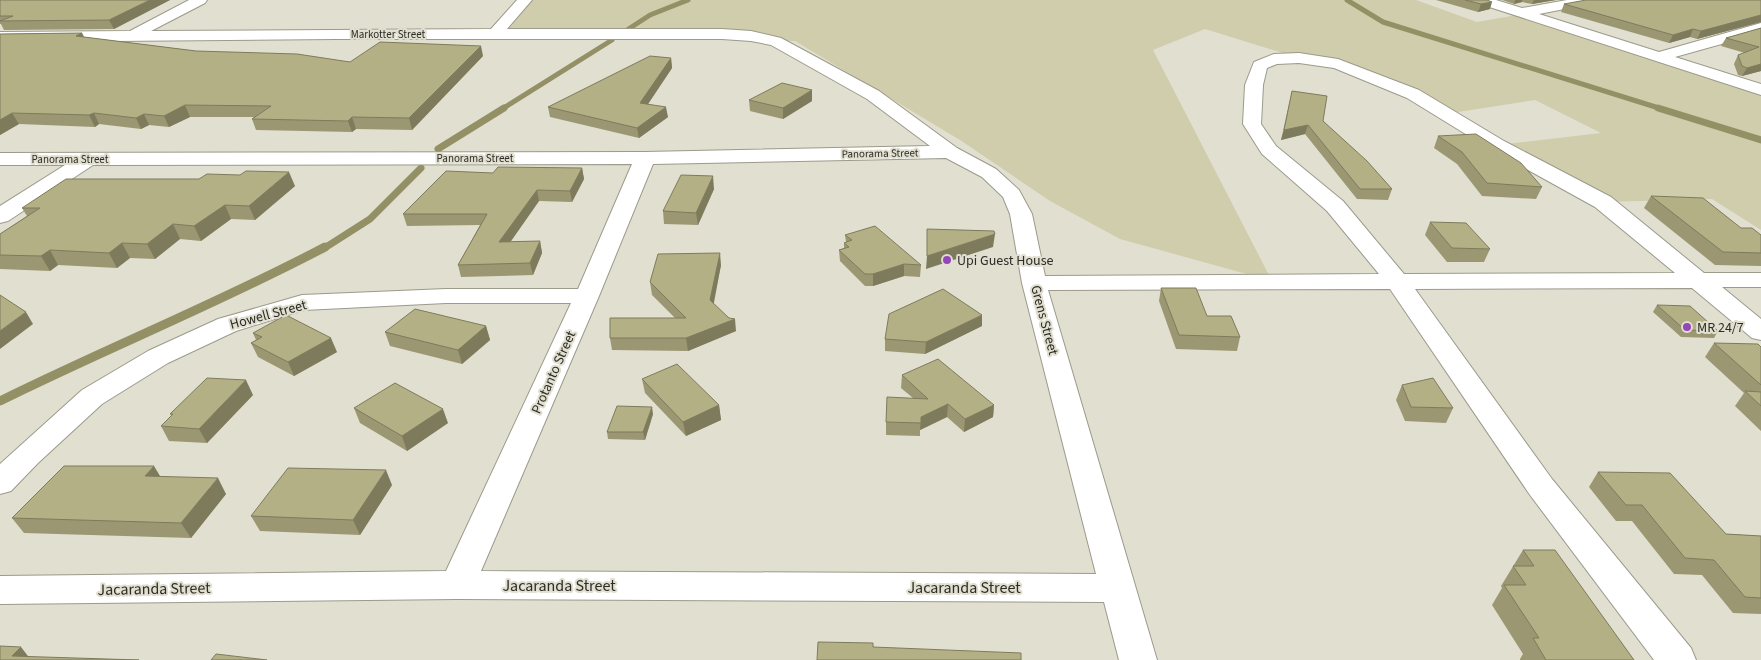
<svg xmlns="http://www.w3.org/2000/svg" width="1761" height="660" font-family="'Source Sans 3',sans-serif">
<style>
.green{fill:#d0cdac}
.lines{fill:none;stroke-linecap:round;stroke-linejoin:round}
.stream-far2{stroke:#949066;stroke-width:5}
.stream-far1{stroke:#949066;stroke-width:7}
.stream{stroke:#949066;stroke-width:9}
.minor-casing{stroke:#9b9a8b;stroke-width:2}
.minor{fill:#fff;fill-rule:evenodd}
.wall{fill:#9b9772}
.shaded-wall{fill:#7e7b5d}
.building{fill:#b4b085;stroke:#7e7b5d}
.poi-dot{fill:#9347b8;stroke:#e1dfd0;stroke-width:2}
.labels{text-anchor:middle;stroke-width:4;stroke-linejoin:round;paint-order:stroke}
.far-street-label{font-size:11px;fill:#2d2c26;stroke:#e1dfd0}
.poi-label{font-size:14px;fill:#2d2c26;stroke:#e1dfd0;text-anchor:start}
.street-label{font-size:14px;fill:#2d2c26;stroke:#e1dfd0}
.near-street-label{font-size:16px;fill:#2d2c26;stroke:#e1dfd0}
</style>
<rect width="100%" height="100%" fill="#e1dfd0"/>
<path class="green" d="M525,0h891l61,22 40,-7 244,78v137l-49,-31 -109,3 -106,-57 104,-12 -66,-33 -90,14 -84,-42 -62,-14 -94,-29 -52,21 119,231 -152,-42 -70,-38 -90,-61 -165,-99h-19l-25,-5 -257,-1z"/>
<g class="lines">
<g class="stream-far2">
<path d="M1347,0l36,22 279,87"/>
<path d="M627,30l23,-15 38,-15"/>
<path d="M502,109l110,-69"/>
</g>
<g class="stream-far1">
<path d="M1658,108l103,32"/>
<path d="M438,149l66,-41"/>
<path d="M323,249l47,-30 51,-51"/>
</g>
<path class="stream" d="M0,401c107,-53 219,-98 325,-154"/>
<g class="minor-casing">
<g id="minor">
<path d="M189,0h18l-2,3 -54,28 340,-2 26,-29h15l-25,29h215l29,2 30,7 98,53 78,57 39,21 23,21 13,24 13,62 334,-2 -52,-63 -65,-57 -19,-30 2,-39 9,-23 20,-8 25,-1 39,6 81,31 85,51 107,56 93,76h57v14h-39l39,32v21l-9,-2 -60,-50 -277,1 137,190 139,169 5,12h-42l-124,-165 -140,-206 -342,1 109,370h-38l-15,-58 -647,-3 -457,5v-28l446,-5 125,-268h-125l-142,7 -68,21 -68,32 -66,41 -64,59 -27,28 -11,3v-30l82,-74 66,-39 70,-32 84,-24 144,-6h132l54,-125 -539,1 -85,56 -8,2v-17l65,-41h-65v-12l645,-1 285,-6 -63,-47 -96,-54 -20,-4 -29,-2h-387l-335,3v-10l130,-1zM1299,63l35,5 73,30 83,51 105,58 80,66 -271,1 -61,-73 -67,-55 -15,-22 2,-39 4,-17 10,-4zM946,158l36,19 21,20 7,17 12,69 74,291 -615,-3 118,-275 54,-132z"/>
<path d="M1475,0h21l26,8 45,-8h30l-7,4 -51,10 120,38 102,-29v10l-86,24 86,27v11l-284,-92z"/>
</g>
</g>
<use href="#minor" class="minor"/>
</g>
<g class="wall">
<path d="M0,0h170l-56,29 -110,1 -3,-6h-1z"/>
<path d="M1436,0h51l3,9 -12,3z"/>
<path d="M1502,0h54l-24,4 -10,-2 -8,2z"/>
<path d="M1761,0v22l-64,17 -7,-2 -21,6 -108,-31 3,-8z"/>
<path d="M1761,28v43l-19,5 -4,-1 -4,-11 4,-9 7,-2 -24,-7 5,-8z"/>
<path d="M82,33l2,4 112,14 154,11 133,-6 -71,74 -56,-1 -4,3 -96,-2 -4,-11 2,-2h-64l-21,10 -20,-2 -8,4 -42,-5 -4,3 -76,-3 -19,11v-101z"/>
<path d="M671,58l1,10 -24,36 20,13 -29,21 -89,-21 -2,-10z"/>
<path d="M812,90v11l-29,18 -33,-8 -1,-11z"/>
<path d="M1292,91l100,98 -4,11 -31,-1 -52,-65 -24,6z"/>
<path d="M1438,136l104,51 -6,12 -54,-3 -25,-32 -23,-16z"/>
<path d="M582,168l2,11 -12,23 -33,-1 -29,41 30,-1 2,12 -9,22 -72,2 -3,-12 22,-40 -73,1 -4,-12 90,-41z"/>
<path d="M295,186l-40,34 -24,-1 -30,22 -21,-2 -25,20 -25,-1 -13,10 -59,-3 -8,6 -50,-2v-35l27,-18 -5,-8z"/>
<path d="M714,189l-16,36 -34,-1 -1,-13z"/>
<path d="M1651,196l110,39v31l-46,-1 -71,-57z"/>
<path d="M1430,222l60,27 -6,13h-37l-22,-27z"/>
<path d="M845,235l76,30 -1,12 -16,-1 -31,10h-8l-25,-25 -1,-11 5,-2v-5l2,-1z"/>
<path d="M721,265l-8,38 23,28 -48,20 -76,-1 -2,-12 65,-20 -23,-23 -2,-13z"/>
<path d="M1161,288l79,49 -3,14 -61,-2 -17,-48z"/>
<path d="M1657,305l61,26 -4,7 -33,-1 -28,-25z"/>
<path d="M486,326l4,14 -28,24 -72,-18 -5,-14z"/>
<path d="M982,326l-57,28 -40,-3v-12z"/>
<path d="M253,333l84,19 -43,24 -36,-19 -7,-14 5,-3z"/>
<path d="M1714,343l47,4v84l-26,-25 9,-13 -39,-36z"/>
<path d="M902,375l92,30 -1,12 -29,15 -17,-15 -27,13v6l-34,-1v-13l27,-24 -12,-10z"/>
<path d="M642,379l77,26 2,15 -35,16 -41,-43z"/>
<path d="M1402,385l51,23 -7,15 -41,-2 -9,-21z"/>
<path d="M253,395l-46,48 -38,-2 -8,-15 11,-11 -2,-1z"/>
<path d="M354,408l94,15 -41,28 -47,-28z"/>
<path d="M653,414l-8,26 -37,-1 -1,-7z"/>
<path d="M1598,472l128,62 35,2v78l-28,-1 -31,-38 -28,-1 -42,-53h-16l-27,-34z"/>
<path d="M160,477l66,17 -35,44 -167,-5 -12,-15z"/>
<path d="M392,485l-32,50 -100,-4 -9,-15z"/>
<path d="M1523,550l111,110h-114v-1l3,-5 -31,-49 10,-17 -1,-2z"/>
</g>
<g class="shaded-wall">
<path d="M150,0h20l-56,29 -5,-9z"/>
<path d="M1515,0h7v2l-8,2z"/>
<path d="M1534,0h22l-24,4z"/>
<path d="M1492,2l-2,7 -12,3 3,-8z"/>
<path d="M1761,15v7l-64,17 4,-8z"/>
<path d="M1693,29l-3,8 -21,6 4,-8z"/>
<path d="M82,33l5,10 -11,-7z"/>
<path d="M481,46l2,10 -71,74 -3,-12z"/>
<path d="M671,58l1,10 -30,45 -2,-10z"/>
<path d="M1761,64v7l-19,5 5,-8z"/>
<path d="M812,90v11l-29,18v-11z"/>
<path d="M185,105l5,12 -21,10 -5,-11z"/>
<path d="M666,107l2,10 -29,21 -2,-10z"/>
<path d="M12,113l7,11 -19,11v-15z"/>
<path d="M94,113l5,11 -4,3 -6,-12z"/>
<path d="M144,114l5,11 -8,4 -5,-11z"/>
<path d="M352,117l4,12 -4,3 -4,-11z"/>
<path d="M1308,125l-3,9 -24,6 3,-10z"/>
<path d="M582,168l2,11 -12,23 -2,-11z"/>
<path d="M289,172l6,14 -40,34 -6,-14z"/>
<path d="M713,176l1,13 -16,36 -2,-12z"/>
<path d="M537,190l2,11 -37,53 -3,-12z"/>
<path d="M225,205l6,14 -30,22 -7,-15z"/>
<path d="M173,224l7,15 -25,20 -8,-15z"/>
<path d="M995,234l-2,13 -67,22 1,-13z"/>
<path d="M540,241l2,12 -9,22 -3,-12z"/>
<path d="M122,243l8,15 -13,10 -8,-15z"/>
<path d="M50,250l8,15 -8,6 -9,-15z"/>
<path d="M720,253l1,12 -9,48 -2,-13z"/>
<path d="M904,264v12l-31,10v-12z"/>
<path d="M26,312l7,12 -33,25v-18z"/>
<path d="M982,315v11l-57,28 1,-12z"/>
<path d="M735,319l1,12 -48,20 -2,-13z"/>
<path d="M486,326l4,14 -28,24 -4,-14z"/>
<path d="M331,338l6,14 -43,24 -6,-14z"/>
<path d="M246,380l7,15 -46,48 -8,-14z"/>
<path d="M948,404l-1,13 -27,13 1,-13z"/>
<path d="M719,405l2,15 -35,16 -3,-14z"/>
<path d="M994,405l-1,12 -29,15 1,-13z"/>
<path d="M652,407l1,7 -8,26 -2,-8z"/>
<path d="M443,409l5,14 -41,28 -5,-15z"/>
<path d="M154,466l9,15 -18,-5z"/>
<path d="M386,470l6,15 -32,50 -7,-15z"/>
<path d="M218,478l8,16 -35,44 -10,-15z"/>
<path d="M21,647l10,13 -19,-4z"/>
</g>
<g class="building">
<path d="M0,0h150l-41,20 -109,1 13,-5h-13z"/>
<path d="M1465,0h22l5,2 -11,2z"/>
<path d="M1586,0h175v15l-60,16 -8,-2 -20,6 -109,-31z"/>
<path d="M1761,28v36l-14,4 -5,-2 -4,-11 21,-8 -33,-9z"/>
<path d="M82,33l-6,3 120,15 101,3 53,8 30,-20 101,4 -72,72 -57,-1 -4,4 -96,-2 19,-13 -86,-1 -21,11 -20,-2 -8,4 -42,-5 -5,2 -77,-2 -12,7v-86z"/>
<path d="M650,56l21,2 -31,45 26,4 -29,21 -89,-21z"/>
<path d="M782,83l30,7 -29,18 -34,-8z"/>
<path d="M1292,91l35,5 -4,25 44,40 25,28h-32l-52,-64 -24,5z"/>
<path d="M1476,134l45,29 21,24 -55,-4 -25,-31 -24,-16z"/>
<path d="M498,167l84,1 -12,23 -33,-1 -38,52 41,-1 -10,22 -72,2 29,-51h-84l43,-43 47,2z"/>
<path d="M246,171l43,1 -40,34 -24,-1 -31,21 -21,-2 -26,20 -25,-1 -13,10 -59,-3 -9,6 -41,-1v-21l40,-26h-18l44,-29h133l8,-5 33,1z"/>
<path d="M681,175l32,1 -17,37 -33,-2z"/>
<path d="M1651,196l52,2 38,30h11l9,7v18l-38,-1z"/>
<path d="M1430,222l36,1 24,26 -38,-1z"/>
<path d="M875,226l46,39 -17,-1 -31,10h-8l-26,-24 10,-3 -5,-4 8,-3 -7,-5z"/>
<path d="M927,229l67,2 1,3 -68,22z"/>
<path d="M720,253l-10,47 19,18 6,1 -49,19h-76v-20h76l-36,-36 8,-28z"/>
<path d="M1161,288h35l11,28h24l9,21 -61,-2z"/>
<path d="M943,289l39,26 -56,27 -41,-3 4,-25z"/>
<path d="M0,295l26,17 -26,19z"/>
<path d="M1657,305l33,1 28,25 -33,-1z"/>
<path d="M415,309l71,17 -28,24 -73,-18z"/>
<path d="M286,315l45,23 -43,24 -37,-19 11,-6 -9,-4z"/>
<path d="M1714,343l44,1 3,3v38z"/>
<path d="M938,359l56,46 -29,14 -17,-15 -27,13v6l-35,-1 1,-25 41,2 -26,-24z"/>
<path d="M677,364l42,41 -36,17 -41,-43z"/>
<path d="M207,378l39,2 -47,49 -38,-3 12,-12h-3z"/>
<path d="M1433,378l20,30 -42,-1 -9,-22z"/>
<path d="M395,383l48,26 -41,27 -48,-28z"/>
<path d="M1745,391l16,1v14z"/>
<path d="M617,406l35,1 -9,25h-36z"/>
<path d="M64,466h90l-9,10 73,2 -37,45 -169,-5z"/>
<path d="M288,468l98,2 -33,50 -102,-4z"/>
<path d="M1598,472l72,1 56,61 35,2v62l-16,-1 -31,-37 -29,-2 -43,-53h-16z"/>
<path d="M1523,550h32l79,110h-88l-13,-22h6l-35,-53h22l-13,-19h21z"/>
<path d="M818,642l55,1v4l148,6v7h-204z"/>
<path d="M0,646l21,1 -9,9 127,4h-139z"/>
<path d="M216,654l51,6h-56z"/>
</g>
<g class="poi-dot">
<circle cx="947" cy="260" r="5"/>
<circle cx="1687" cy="327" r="5"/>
</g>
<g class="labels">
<g class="far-street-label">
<text x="388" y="38">Markotter Street</text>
<text transform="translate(880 153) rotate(-1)" y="4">Panorama Street</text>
<text x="475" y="162">Panorama Street</text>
<text x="70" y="163">Panorama Street</text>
</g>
<g class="poi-label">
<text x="957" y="265">Upi Guest House</text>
<text x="1697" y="332">MR 24/7</text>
</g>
<g class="street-label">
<text transform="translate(268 314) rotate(-15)" y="5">Howell Street</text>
<text transform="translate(1045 320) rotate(75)" y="5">Grens Street</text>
<text transform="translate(553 372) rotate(-66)" y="5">Protanto Street</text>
</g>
<g class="near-street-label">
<text x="559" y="591">Jacaranda Street</text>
<text x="964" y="593">Jacaranda Street</text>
<text transform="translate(154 588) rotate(-1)" y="6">Jacaranda Street</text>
</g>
</g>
</svg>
